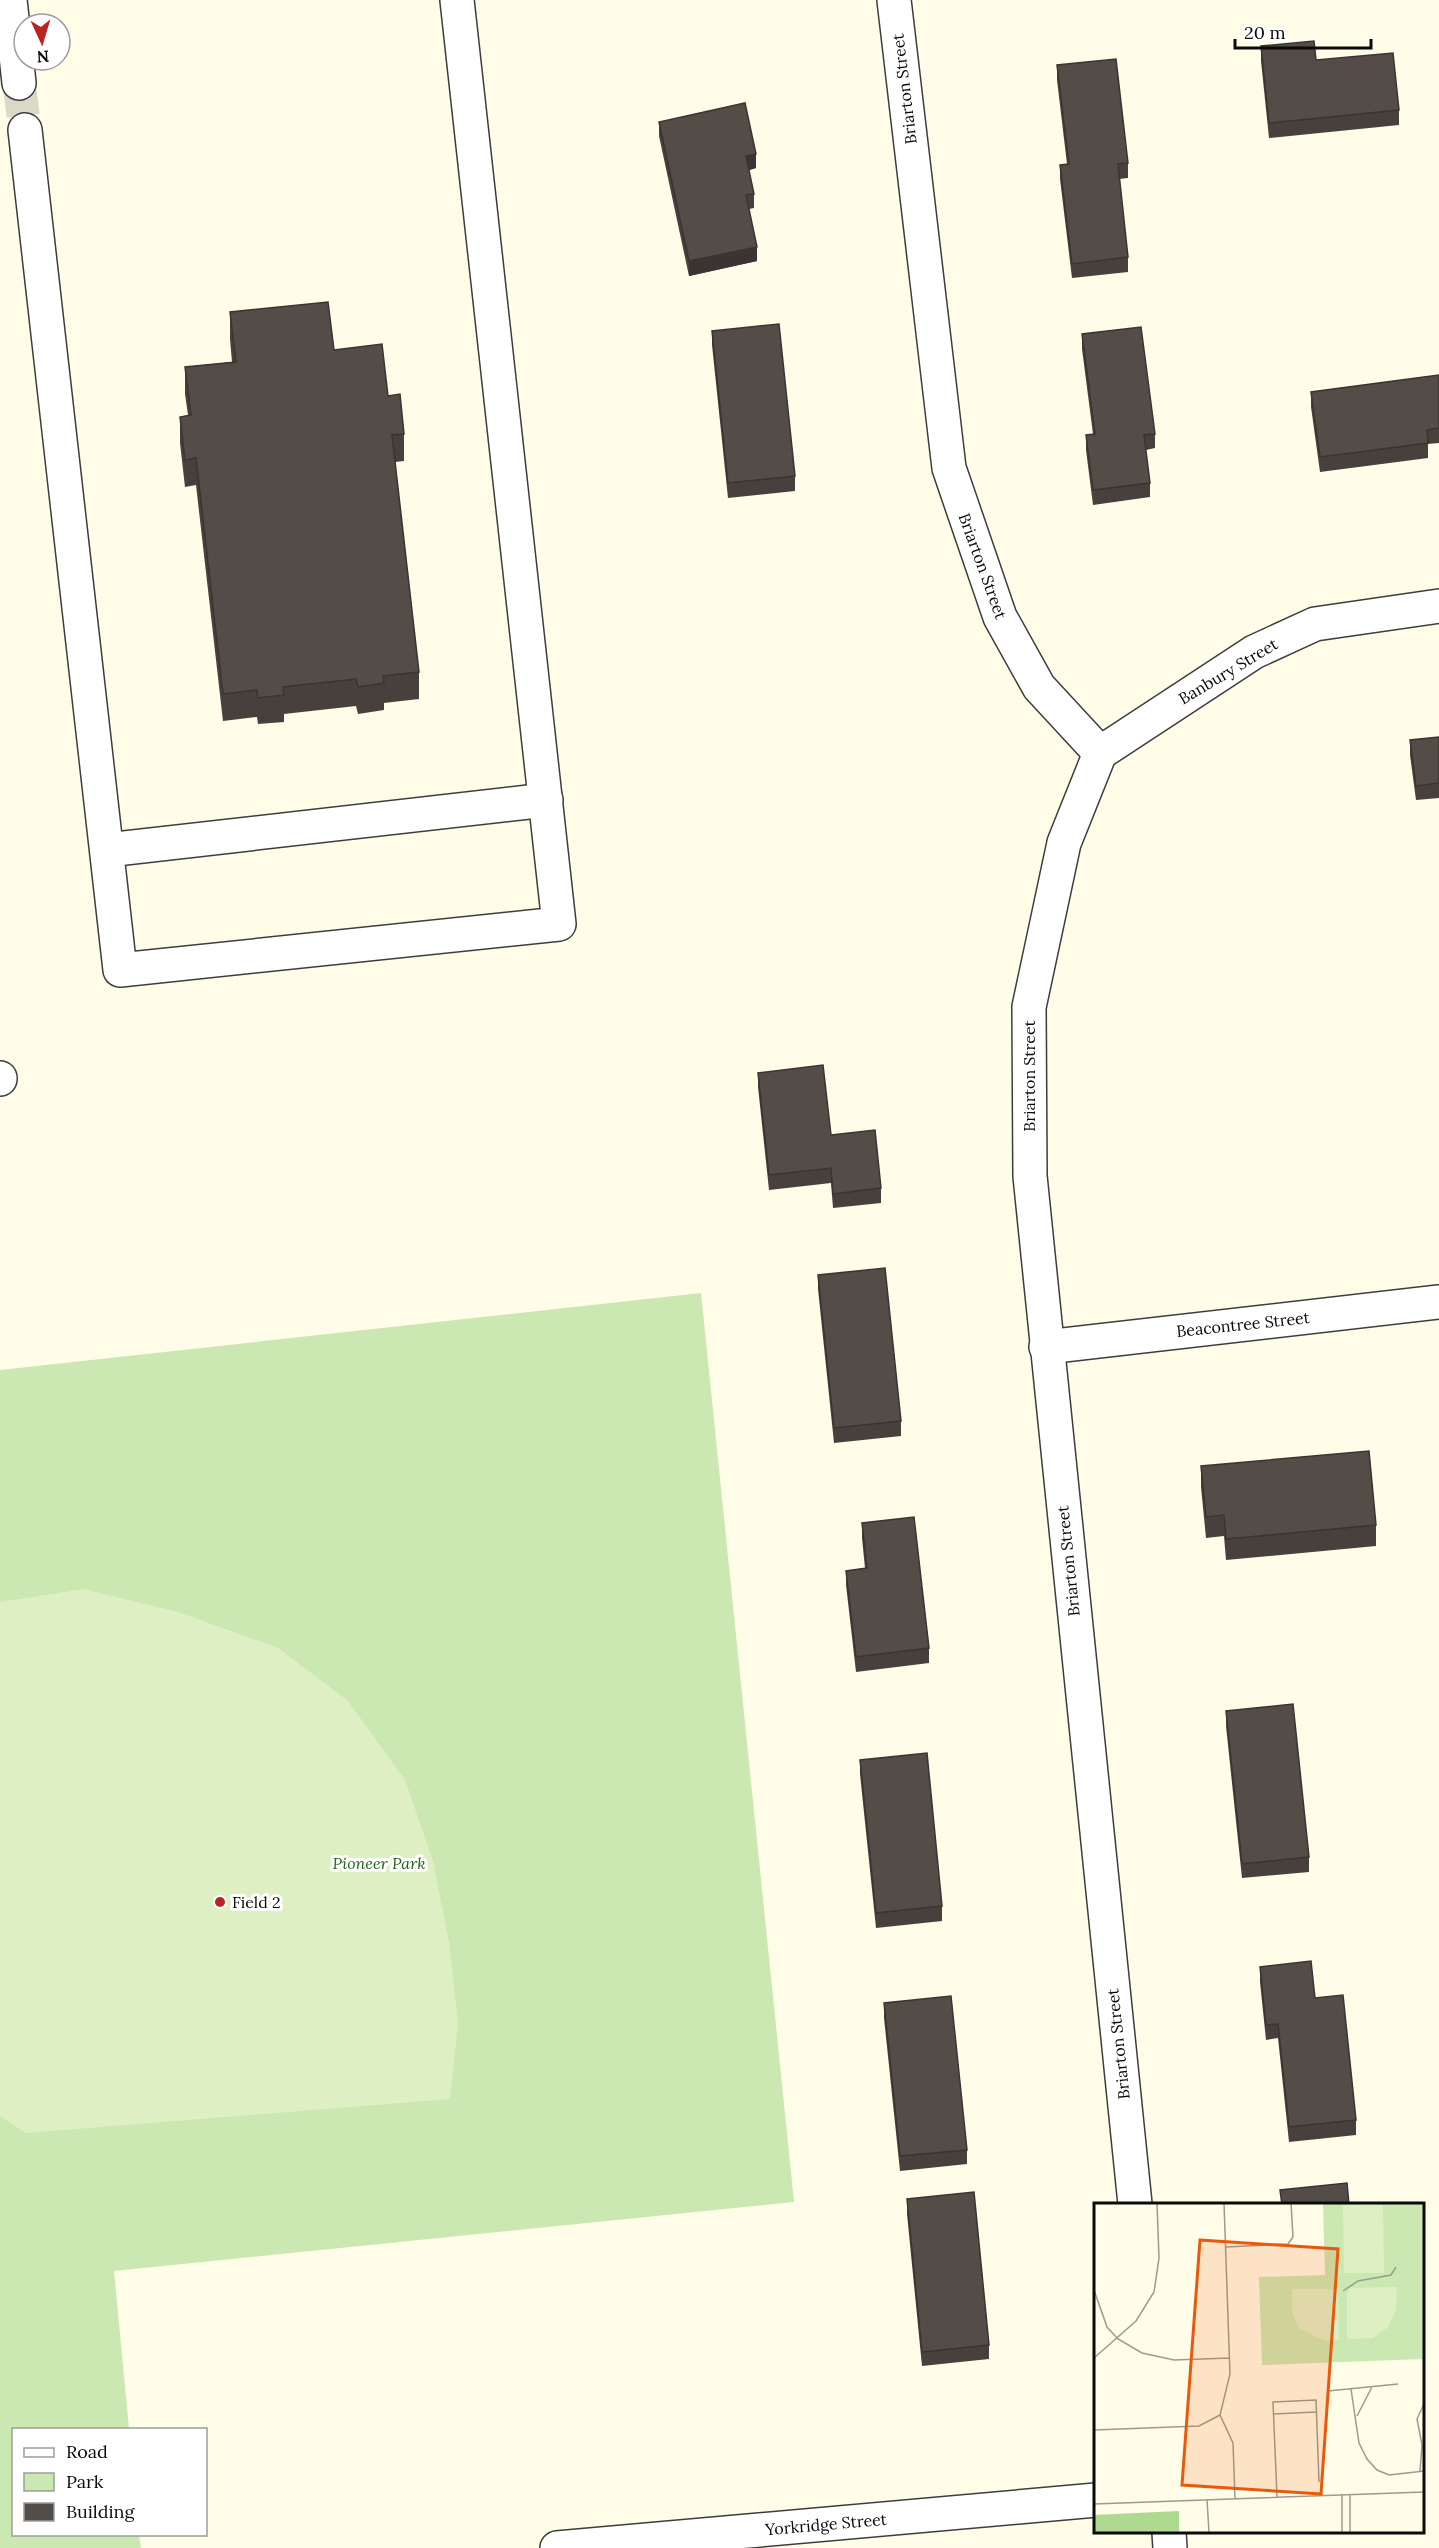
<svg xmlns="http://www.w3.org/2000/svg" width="1439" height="2548" font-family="Lora,serif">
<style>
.green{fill:#cbe8b2}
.pitch{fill:#deefc4}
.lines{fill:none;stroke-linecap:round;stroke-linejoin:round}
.minor-tunnel{stroke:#dad8c6;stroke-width:33;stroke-dasharray:33 16;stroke-linecap:butt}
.minor-casing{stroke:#3d3d3d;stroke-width:36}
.minor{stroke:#fff;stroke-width:33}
.wall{fill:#47413d}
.shaded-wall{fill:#3a3532}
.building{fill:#534c47;stroke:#3a3532;stroke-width:1.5}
.poi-dot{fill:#b92423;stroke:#fff;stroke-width:2}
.labels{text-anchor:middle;stroke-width:6;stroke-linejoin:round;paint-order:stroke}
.street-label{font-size:16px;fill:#0a0a0a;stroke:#fff}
.park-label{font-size:16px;font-style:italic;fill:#26611c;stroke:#fff}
.poi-label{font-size:16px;fill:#0a0a0a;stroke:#fff;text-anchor:start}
.inset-road{fill:none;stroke:#9d9b8f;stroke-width:1.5}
.view{fill:#e8590c;fill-opacity:0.15;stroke:#e8590c;stroke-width:3}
.inset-edge{fill:none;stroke:#0a0a0a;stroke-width:3}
</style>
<rect width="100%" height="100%" fill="#fffce7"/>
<path class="green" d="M701,1293l93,909 -680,69 15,158 -115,1v104l125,1 2,13h-141v-1178z"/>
<path class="pitch" d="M83,1589l95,23 100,36 70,53 57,79 28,81 16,81 9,81 -8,76 -424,34 -26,-17v-514z"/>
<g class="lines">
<path class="minor-tunnel" d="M19,83l6,47"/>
<g class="minor-casing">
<g id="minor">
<path d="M10,0l9,83"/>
<path d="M894,0l55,468 51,149 39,70 61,66"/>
<path d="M25,130l95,840 439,-46 -102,-924"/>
<path d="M1100,753l-36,90 -35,164 1,169 105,1028"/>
<path d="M1100,753l154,-101 61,-28 124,-18"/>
<path d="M107,850l439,-50"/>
<path d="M0,1079v-1"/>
<path d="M1046,1347l393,-45"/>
<path d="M1169,2532l1,16"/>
<path d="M557,2548l539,-48"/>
</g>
</g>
<use href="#minor" class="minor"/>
</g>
<g class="wall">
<path d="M1261,46l55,14 83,50v15l-130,13 -8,-77z"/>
<path d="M1057,65l71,98v15l-9,1 9,78v15l-56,6 -12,-99v-14l7,-1 -10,-84z"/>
<path d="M659,122l97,46 -7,2 5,24v14l-5,1 8,52 -68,15 -30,-140z"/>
<path d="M230,312l104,38 54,46 16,38v27l-9,1 24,210v27l-35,4v7l-26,4 -2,-8 -72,8v8l-26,2 -1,-7 -34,4 -27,-236 -11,2 -5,-44v-26l8,-2 -3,-21v-27l47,-5 -2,-23z"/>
<path d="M712,331l83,145v15l-67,7 -16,-153z"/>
<path d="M1082,334l73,100v14l-9,2 4,33v14l-57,8 -7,-55v-15l7,-1 -11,-85z"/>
<path d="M1439,375v68l-11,1v14l-108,14 -9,-65v-15z"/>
<path d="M1439,737v61l-23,2 -6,-45v-15z"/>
<path d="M758,1073l73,62 50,53v15l-48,5 -2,-25 -62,7 -11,-103z"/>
<path d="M818,1275l83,146v15l-67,7 -16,-154z"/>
<path d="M1201,1466l175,59v21l-150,14 -2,-24 -18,2 -5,-51z"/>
<path d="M862,1523l67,125v15l-73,9 -10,-87v-14l19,-3 -3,-30z"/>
<path d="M1226,1711l83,146v15l-67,6 -16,-152z"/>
<path d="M860,1760l82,146v15l-66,7 -16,-154z"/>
<path d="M1260,1967l55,31 41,122v15l-67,7 -11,-104 -12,2 -6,-58z"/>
<path d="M884,2003l83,147v14l-67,7 -16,-153z"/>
<path d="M907,2199l82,146v14l-67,7 -15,-152z"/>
</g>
<g class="shaded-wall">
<path d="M756,154v14l-10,3v-15z"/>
<path d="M757,247v14l-68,15v-15z"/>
</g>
<g class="building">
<path d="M1314,41l2,19 77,-7 6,57 -130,13 -8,-77z"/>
<path d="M1116,59l12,104 -10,1 10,93 -56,7 -12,-99 9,-1 -12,-99z"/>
<path d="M745,103l11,51 -10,2 8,38 -8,1 11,52 -68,14 -30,-139z"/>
<path d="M328,302l6,48 48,-6 6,52 12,-2 4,40 -12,1 27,237 -36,4 1,7 -26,4 -2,-8 -73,8 1,8 -26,3 -1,-8 -34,4 -27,-236 -11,2 -5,-43 11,-2 -6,-48 51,-5 -6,-50z"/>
<path d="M779,324l16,152 -67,7 -16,-152z"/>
<path d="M1141,327l14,107 -11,1 6,48 -57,7 -7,-55 9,-1 -13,-100z"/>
<path d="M1439,375v53l-12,2 1,13 -108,14 -9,-65z"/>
<path d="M1439,737v46l-23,3 -6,-46z"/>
<path d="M823,1065l8,70 44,-5 6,58 -48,6 -2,-26 -62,7 -11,-102z"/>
<path d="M885,1268l16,153 -67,7 -16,-153z"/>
<path d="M1369,1451l7,74 -150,14 -2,-24 -18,2 -5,-51z"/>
<path d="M914,1517l15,131 -73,9 -10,-86 21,-3 -5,-45z"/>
<path d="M1293,1704l16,153 -67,7 -16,-153z"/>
<path d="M927,1753l15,153 -66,7 -16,-153z"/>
<path d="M1311,1961l4,37 28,-3 13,125 -67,7 -11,-103 -12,1 -6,-58z"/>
<path d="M951,1996l16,154 -67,6 -16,-153z"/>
<path d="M1347,2183l2,22h-67l-2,-15z"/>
<path d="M974,2192l15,153 -67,7 -15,-153z"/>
</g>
<circle class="poi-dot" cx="220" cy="1902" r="6"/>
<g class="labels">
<g class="street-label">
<text transform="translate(904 89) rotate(-97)" y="6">Briarton Street</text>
<text transform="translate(983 566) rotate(70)" y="6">Briarton Street</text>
<text transform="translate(1228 671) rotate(-31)" y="6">Banbury Street</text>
<text transform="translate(1029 1076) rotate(-90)" y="6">Briarton Street</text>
<text transform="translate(1243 1324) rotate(-6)" y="6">Beacontree Street</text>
<text transform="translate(1068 1561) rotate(-96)" y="6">Briarton Street</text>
<text transform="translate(1118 2044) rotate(-96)" y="6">Briarton Street</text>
<text transform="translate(826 2524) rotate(-5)" y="6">Yorkridge Street</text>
</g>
<g class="park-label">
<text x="379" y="1869">Pioneer Park</text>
</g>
<g class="poi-label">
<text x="232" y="1908">Field 2</text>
</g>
</g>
<g transform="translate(1094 2203)">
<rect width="330" height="330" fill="#fffce7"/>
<path d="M229,0h101v156l-162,6 -3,-88 66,-2z" fill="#cbe8b2"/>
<path d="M85,308v22h-85v-18z" fill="#aed991"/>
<path d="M249,2h40l1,68h-40zM303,84l-1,23 -8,17 -15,11 -26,1v-46l4,-5zM198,86h41l5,4 1,47 -15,1 -25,-13 -7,-16z" fill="#deefc4"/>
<path class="inset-road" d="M132,44l62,-3 5,-7 -2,-34M0,87l13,37 11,12 24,14 32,7 55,-2M249,88l15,-10 33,-6 5,-8M0,155l42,-37 18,-29 5,-34 -2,-55M257,186l8,54 8,16 10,11 12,5 35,-4M234,188l70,-7M180,211l42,-2M126,212l10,-41 -6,-171M126,212l13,28 2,56M263,213l15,-29M0,227l105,-4 21,-11M326,268l2,-26 -5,-26 7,-15M248,291v39M183,294l-4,-95 43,-2 3,82M113,296l2,34M0,301l330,-12M256,330v-39"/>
<path class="view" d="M106,37l138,9 -17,245 -139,-9z"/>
<rect width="330" height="330" class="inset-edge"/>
</g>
<rect x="12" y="2428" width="195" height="108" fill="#ffffff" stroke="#9d9d9d" stroke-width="1.5"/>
<rect x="24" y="2448" width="30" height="9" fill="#ffffff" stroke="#9d9d9d" stroke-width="1.5"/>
<text x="66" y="2458" font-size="18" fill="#0a0a0a">Road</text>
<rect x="24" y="2473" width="30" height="18" fill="#cbe8b2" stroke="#9d9d9d" stroke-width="1.5"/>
<text x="66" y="2488" font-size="18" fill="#0a0a0a">Park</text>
<rect x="24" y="2503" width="30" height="18" fill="#534c47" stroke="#9d9d9d" stroke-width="1.5"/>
<text x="66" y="2518" font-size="18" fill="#0a0a0a">Building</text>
<g transform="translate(42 42) rotate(176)"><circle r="28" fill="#ffffff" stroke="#9d9d9d" stroke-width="1.5"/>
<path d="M0-4.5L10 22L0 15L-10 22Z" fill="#b92423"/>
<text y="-9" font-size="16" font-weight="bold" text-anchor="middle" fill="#0a0a0a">N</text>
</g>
<path d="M1235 39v9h136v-9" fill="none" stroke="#0a0a0a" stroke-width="3"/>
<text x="1244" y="39" font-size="18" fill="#0a0a0a" stroke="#ffffff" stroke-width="4.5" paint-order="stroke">20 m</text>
</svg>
